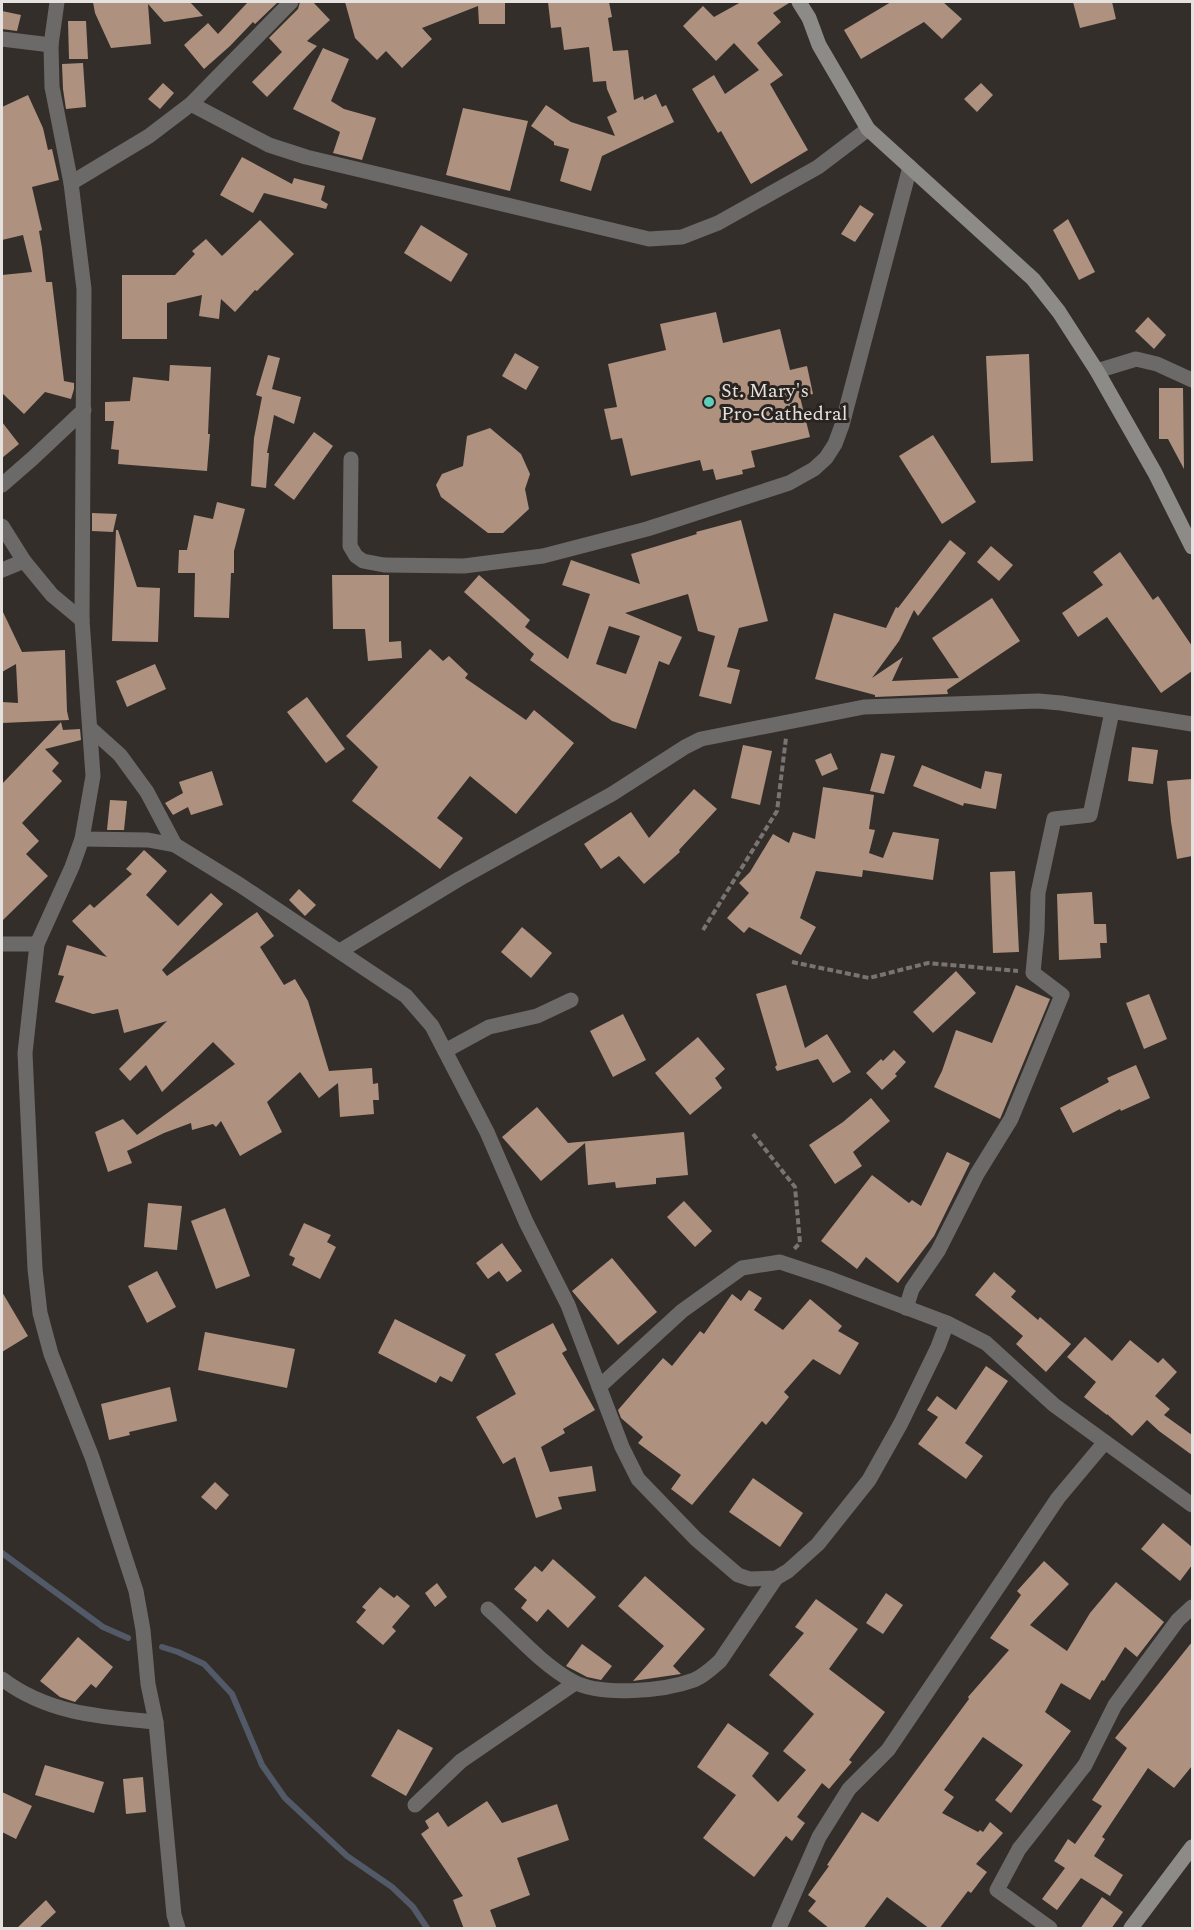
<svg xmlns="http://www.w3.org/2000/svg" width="1194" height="1930" font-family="Spectral,serif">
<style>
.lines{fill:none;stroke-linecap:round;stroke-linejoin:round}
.stream{stroke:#525967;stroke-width:6}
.building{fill:#ae917f;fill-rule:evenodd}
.path{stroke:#797472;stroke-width:4;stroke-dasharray:6 3;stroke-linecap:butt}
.street{stroke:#6c6a68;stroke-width:15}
.secondary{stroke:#8d8b87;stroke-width:15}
.poi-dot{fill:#5dceb9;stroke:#2a2421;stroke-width:2}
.labels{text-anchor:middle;stroke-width:6;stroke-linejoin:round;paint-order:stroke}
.poi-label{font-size:20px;fill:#e5e1df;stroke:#2a2421;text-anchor:start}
</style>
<rect width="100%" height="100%" fill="#342e2b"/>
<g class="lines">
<g class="stream">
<path d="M2,1553l101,74 25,11"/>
<path d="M162,1647l16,5 26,12 28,30 30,71 23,33 62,58 45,31 21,20 14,21"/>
</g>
</g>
<g class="building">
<path d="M93,2h97l13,14 -39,6 -16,-18 3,40 -40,4 -16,-35z"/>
<path d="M248,2h30l-23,22 -2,-2 -23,24 -26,23 -20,-24 24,-22 10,11z"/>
<path d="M300,2h13l17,18 -23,21 10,5 -50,51 -15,-15 30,-30 -13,-14 29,-29z"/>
<path d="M345,2h160v22h-26l-1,-18 -56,22 10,11 -30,29 -16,-17 -9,9 -22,-22z"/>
<path d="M548,2h61l3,15 -4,1 5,33 15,-1 6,50 9,-4 1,4 12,-6 6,13 4,-2 8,17 -72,34 -11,35 -31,-10 9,-32 -15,-4v-3l-23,-16 15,-21 25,17 44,14 -8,-19 10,-5 -10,-23 -1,-8 -13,1 -4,-35 -25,3 -3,-23 -10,1z"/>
<path d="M741,2h48v1l-16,10 8,9 -24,21 26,32 -13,9 38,66 -57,34 -30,-53 -3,2 -26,-44 22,-14 11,19 34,-24 -25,-27 -18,18 -33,-35 20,-20 11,11z"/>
<path d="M891,2h52l19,17 -20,20 -18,-17 -63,37 -17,-29z"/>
<path d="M1073,2h39l4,17 -36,9z"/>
<path d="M2,11l19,4 -4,16 -15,-2z"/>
<path d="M68,21h18l2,38h-19z"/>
<path d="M323,48l26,11 -18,42 13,8 32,9 -14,42 -29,-7 7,-21 -47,-23z"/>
<path d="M83,63l3,44 -20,2 -3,-20 -1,-25z"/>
<path d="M163,83l11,10 -14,16 -12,-10z"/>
<path d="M981,83l12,12 -16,17 -13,-13z"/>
<path d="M28,95l15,33 5,22 4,-1 7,31 -27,7 10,43 -3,1 3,17 4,34h6l12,99 10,2v6l-3,10 -26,-7 -21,22 -22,-21v-118l30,-3 -9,-37 -21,5v-133z"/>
<path d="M463,108l65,13 -18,70 -64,-16z"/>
<path d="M242,157l50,27 2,-6 31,8 -4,14 7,4 -2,5 -62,-16 -11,20 -33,-18z"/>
<path d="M860,205l14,9 -19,28 -14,-8z"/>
<path d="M1068,219l27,53 -16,8 -26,-50z"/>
<path d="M260,220l34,34 -37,37 -2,-1 -20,22 -14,-13 -2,20 -20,-3 3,-21 -35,8v36h-45v-64h53l20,-21 -3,-3 14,-12 16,17z"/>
<path d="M421,225l47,29 -17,28 -47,-29z"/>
<path d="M716,312l7,31 57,-14 10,41 17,-4 6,28 -13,3 10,40 -59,14 4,16 -13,3 1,4 -27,6 -3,-11 -10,2 -3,-11 -69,16 -9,-38 -11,2 -7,-31 13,-2 -9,-43 58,-14 -6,-26z"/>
<path d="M1148,317l18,18 -12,14 -19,-18z"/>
<path d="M515,353l24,14 -13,23 -24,-14z"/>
<path d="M1029,354l4,107 -42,2 -5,-107z"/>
<path d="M268,355l12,3 -8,31 29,8 -7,27 -20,-9 -7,38h2l-3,35 -15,-2 3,-48 8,-41 -6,-2z"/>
<path d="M170,365l41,2 -3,67h2l-3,37 -89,-7 1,-14 -8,-1 3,-28h-9v-19l25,-1 3,-24 36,4z"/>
<path d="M1159,388h24l1,81 -16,-30h-9z"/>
<path d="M2,422l17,22 -17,14z"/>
<path d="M490,428l31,26 9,20 -5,15 4,20 -26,24h-15l-47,-36 -5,-12 6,-11 21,-8 4,-30z"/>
<path d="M314,432l19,14 -39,54 -20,-15z"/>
<path d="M933,435l43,67 -34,22 -43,-68z"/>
<path d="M217,502l28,7 -11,42v22h-3l-2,45 -35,-1 1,-44h-17l1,-23h8l7,-35 19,4z"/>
<path d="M92,513l25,1 -4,18 -21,-1z"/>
<path d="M741,520l27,101 -29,7 -12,39 13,3 -9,34 -32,-8 16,-60 -17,-5 -10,-37 -63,19 57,24 -13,28 -10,-4 -23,68 -24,-8 -82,-61 4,-6 -70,-62 15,-17 51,45 -5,7 43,32 22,-65 -28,-9 9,-25 69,24 -9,-30 66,-20 -1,-2zM609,626l31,10 -14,38 -30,-10z"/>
<path d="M116,530h2l19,57 23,1 -2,54 -46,-1z"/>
<path d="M950,540l16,13 -48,63 -4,-6 -15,31 -27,37 31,-21 -11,24 67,-3 -27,-40 60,-40 28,43 -73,49 1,4 -73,3v-2l-60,-16 19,-66 52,15 10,-21 2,1z"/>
<path d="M991,546l22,19 -14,16 -22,-19z"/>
<path d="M1120,552l33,48 5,-4 34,50v25l-31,22 -54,-76 -29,20 -16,-24 41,-28 -10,-13z"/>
<path d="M332,575h57v67l12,-1 1,17 -34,3 -3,-32h-32z"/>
<path d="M2,610l20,42 43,-2 2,61 2,9 -67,3v-21l16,1 -2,-39 -14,8z"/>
<path d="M430,649l13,12 6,-5 19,18 -3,4 61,42 8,-10 40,33 -58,71 -46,-38 -33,42 26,20 -23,31 -88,-68 26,-34 -32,-31z"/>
<path d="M155,664l11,25 -39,18 -11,-26z"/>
<path d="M307,697l38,52 -19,14 -39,-51z"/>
<path d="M61,722l2,8 17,-1 1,11 -36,9 14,14 -7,8 10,10 -40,42 17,18 -13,13 22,22 -46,45v-137z"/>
<path d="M743,745l29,6 -12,54 -29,-7z"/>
<path d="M1132,747l26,3 -5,34 -25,-3z"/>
<path d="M831,753l7,16 -16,7 -7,-16z"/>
<path d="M881,753l14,3 -11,38 -14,-3z"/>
<path d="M922,765l59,24 4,-18 17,3 -6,35 -32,-6 -1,3 -50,-20z"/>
<path d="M212,771l11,34 -32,10 -3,-8 -15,8 -8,-12 18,-10 -4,-11z"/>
<path d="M1192,779v77l-15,3 -6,-37 -4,-41z"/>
<path d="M823,787l51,8 -5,34 6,1 -6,23 14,5 10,-26 46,7 -6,41 -70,-10 -1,7 -46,-6 -16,47 16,9 -15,28 -52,-28 -5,6 -17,-15 22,-25 -10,-10 11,-11 23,-38 16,9 4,-11 22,7z"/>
<path d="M694,789l23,20 -38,41 1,2 -36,32 -25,-28 -18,13 -17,-25 47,-32 18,26z"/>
<path d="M110,800l17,1 -3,29h-17z"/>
<path d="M144,850l23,21 -21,24 32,31 33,-33 12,11 -61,66 5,6 90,-64 17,24 -14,11 24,38 11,-6 13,22 21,70 43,-3 1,16 5,-1 1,17h-6l1,14 -34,3 -2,-34 -19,15 -19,-26 -33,30 15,30 -42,24 -19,-35 -5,6 -3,-3 -21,6 -1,-7 -27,10 -37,18 5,12 -24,9 -13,-40 28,-13 14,16 98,-71 -22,-22 -51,50 -16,-27 -16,16 -11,-12 48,-48 -43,12 -6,-24 -25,5 -38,-12 9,-26 -6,-1 9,-30 40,12 -35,-36 18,-17 4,4 38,-34 -6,-5z"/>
<path d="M1015,871l4,81 -26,1 -3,-81z"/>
<path d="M299,889l17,16 -11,11 -16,-16z"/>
<path d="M1092,892l2,32h12l1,19h-7l1,15 -42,2 -2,-66z"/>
<path d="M522,927l30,26 -21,25 -30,-26z"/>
<path d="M956,971l20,22 -43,40 -20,-21z"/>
<path d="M786,985l19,63 22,-14 24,38 -18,11 -15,-24 -41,12 -2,-4 2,-2 -21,-71z"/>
<path d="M1016,985l34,14 -50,120 -66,-32 8,-16 14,-41 36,13z"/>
<path d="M1149,994l18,45 -23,10 -18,-46z"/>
<path d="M623,1014l23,46 -33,17 -23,-46z"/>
<path d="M698,1037l27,32 -10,9 7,10 -32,27 -35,-42z"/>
<path d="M894,1050l12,12 -11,12 2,2 -15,14 -16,-17 15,-14 2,2z"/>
<path d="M1136,1065l14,33 -29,13 -1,-2 -47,24 -13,-25 49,-26 -2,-4z"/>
<path d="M871,1098l19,23 -37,31 9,14 -27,18 -26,-39 34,-23z"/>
<path d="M537,1107l31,36 116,-11 4,43 -32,3v6l-40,4 -1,-6 -27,3 -3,-42 -44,38 -39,-44z"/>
<path d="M947,1152l23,11 -36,73 -36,47 -32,-26 -9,12 -36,-28 51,-66 37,28 3,-3 9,6z"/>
<path d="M684,1201l28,30 -17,16 -28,-30z"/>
<path d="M148,1203l34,3 -5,44 -33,-3z"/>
<path d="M225,1208l25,68 -34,13 -25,-68z"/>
<path d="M304,1223l27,12 -4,7 9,5 -16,32 -28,-14 3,-7 -6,-3z"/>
<path d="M502,1243l20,28 -15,11 -8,-11 -11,8 -12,-16z"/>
<path d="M612,1258l45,54 -39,33 -46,-54z"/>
<path d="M157,1271l19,36 -29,16 -19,-37z"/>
<path d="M994,1272l22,19 -5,6 27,23 2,-3 31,27 -25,28 -30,-28 7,-8 -48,-41z"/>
<path d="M749,1290l13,8 -8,12 29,20 27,-31 32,27 -4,5 21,12 -19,32 -27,-16 -29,33 5,5 -23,28 -4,-4 -70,84 -21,-16 10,-14 -43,-32 5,-6 -22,-19 -3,-8 45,-52 9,8 28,-35 4,3 28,-40 9,7z"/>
<path d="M2,1292l26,44 -26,16z"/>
<path d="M395,1319l71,36 -14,27 -12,-6 -4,7 -58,-30z"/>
<path d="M553,1323l14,27 -5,3 33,57 -32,19 2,4 -24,14 9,25 42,-6 4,25 -38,6 4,12 -26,9 -21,-61 -12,7 -27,-47 40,-23 -21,-40z"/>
<path d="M205,1332l90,17 -8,39 -89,-18z"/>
<path d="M1085,1337l27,24 18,-21 28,23 5,-5 14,14 -22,24 15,13 -6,6 28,20v20l-33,-24 -12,-11 -15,16 -25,-22v1l-23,-18 12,-15 -29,-25z"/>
<path d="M986,1366l22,15 -43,62 18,13 -17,23 -48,-35 20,-27 -11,-7 10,-14 19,14z"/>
<path d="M170,1387l7,34 -48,11 1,3 -21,5 -8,-36z"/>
<path d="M753,1478l50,35 -23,34 -51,-35z"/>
<path d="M215,1482l14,13 -13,15 -15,-13z"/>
<path d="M1163,1523l29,24v18l-12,16 -39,-32z"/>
<path d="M553,1559l43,38 -28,31 -20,-19 -11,13 -16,-14 6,-8 -13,-11 21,-23 7,6z"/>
<path d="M1044,1561l25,23 -39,41 37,26 23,-38 26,-31 48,40 -27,35 -12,-10 -21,34 -2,-1 -12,20 -29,-17 -16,29 26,19 -60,82 -16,-13 28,-35 -40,-28 -39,53 10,7 -12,16 36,19 2,-2 3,2 7,-10 13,11 -27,31 11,8 -16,21 -3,-2 -29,38h-9l-43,-32 -24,32h-33l-22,-18 8,-10 -8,-6 21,-29 -2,-1 35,-53 16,10 91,-123 -1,-2 41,-47 -19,-12 31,-43 -4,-4z"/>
<path d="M645,1576l60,53 -32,37 8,8 -48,7 31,-35 -46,-40z"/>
<path d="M437,1583l10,14 -12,10 -10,-14z"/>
<path d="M380,1587l14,11 3,-3 13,11 -18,21 4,4 -13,14 -27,-23 10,-12 -4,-3z"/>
<path d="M886,1593l17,12 -20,29 -17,-11z"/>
<path d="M816,1599l42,30 -29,40 56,43 -36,48 3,2 -23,27 -7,-6 -25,34 8,6 -13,18 -6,-5 -32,41 -51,-39 33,-43 -39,-28 31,-44 41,30 -17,23 26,26 28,-32 -23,-19 31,-37 -45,-39 35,-42 -9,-6z"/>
<path d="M78,1637l35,30 -17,21 -5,-4 -16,18 -15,-5 -20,-16z"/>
<path d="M1192,1642v124l-18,22 -26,-20 -46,69 3,2 -11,17 29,19 -13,21 -29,-18 -24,32 -15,-11 23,-31 -11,-7 14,-22 7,5 27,-38 -10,-6 35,-52 -12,-10z"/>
<path d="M582,1644l30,22 -11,14 -14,-3 -21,-11z"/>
<path d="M398,1729l35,19 -27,48 -35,-20z"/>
<path d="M45,1765l59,17 -10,31 -59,-18z"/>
<path d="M143,1777l3,35 -20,2 -3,-35z"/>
<path d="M2,1792l30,14 -16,33 -14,-7z"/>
<path d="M487,1801l15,22 55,-19 12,36 -52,18 13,37 -40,15 7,19h-33l-11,-29 10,-4 -42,-62 8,-6 -4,-7 13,-9 10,15z"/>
<path d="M1102,1897l21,15 -12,17h-31z"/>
<path d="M46,1900l10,12 -18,17h-22z"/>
</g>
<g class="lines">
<g class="path">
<path d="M703,930l74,-119 9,-73"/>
<path d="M792,962l77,16 59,-15 90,8"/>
<path d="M753,1134l42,53 5,56 -6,6"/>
</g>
<g class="street">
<path d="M57,2l-6,43 1,42 19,96 13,106 -2,331 11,156 -11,63 -10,28 -35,77 -12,109 10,216 5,44 11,41 41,103 44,134 7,39 5,54 8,38 18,193 4,13"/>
<path d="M2,39l49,6"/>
<path d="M191,104l78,41 37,12 343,82 33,-2 36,-14 100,-56 50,-38"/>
<path d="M71,183l78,-47 42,-32 100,-102"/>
<path d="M1097,371l39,-12 21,5 35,16"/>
<path d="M351,459l-1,87 6,10 7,5 21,4 80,1 79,-10 104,-27 142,-46 25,-14 12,-11 9,-14 7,-19 68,-258"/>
<path d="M2,485l31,-27 51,-48"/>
<path d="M2,526l22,35 28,34 30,25"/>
<path d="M2,570l22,-9"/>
<path d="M90,728l30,27 27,37 28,53"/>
<path d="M82,839l66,1 27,5 65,40 166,111 26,30 55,106 39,90 42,83 54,142 16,32 58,60 42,36 12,4 26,-1 12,-7 30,-27 51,-64 32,-57 37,-76 9,-24"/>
<path d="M2,944h35"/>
<path d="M340,951l119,-72 153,-85 73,-47 16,-8 163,-32 174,-6 23,2 131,21"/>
<path d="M445,1051l44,-24 48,-11 34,-16"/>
<path d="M906,1308l6,-19 26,-38 39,-77 34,-55 51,-124 -29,-22 4,-42 1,-38 16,-74 36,-4 22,-103"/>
<path d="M599,1387l83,-76 60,-43 38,-6 48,16 119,45 39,20 68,62 138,100"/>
<path d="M488,1609c27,24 52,54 84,72 29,16 92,10 122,-1 10,-4 18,-12 26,-19l56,-83"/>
<path d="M2,1679c46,35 99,38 154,43"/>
<path d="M415,1805l46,-44 114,-78"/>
<path d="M779,1928l40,-91 30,-48 39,-39 170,-252 47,-56"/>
<path d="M1050,1928l-53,-38 22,-41 66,-84 30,-60 63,-85 14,-13"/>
</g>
<g class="secondary">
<path d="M799,2l10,16 10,27 49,84 165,150 26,33 38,59 58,102 37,74"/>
<path d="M1131,1928l61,-81"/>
</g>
</g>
<circle class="poi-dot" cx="709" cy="402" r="6"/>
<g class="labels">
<g class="poi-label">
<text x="721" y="397">St. Mary's<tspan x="721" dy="23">Pro-Cathedral</tspan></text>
</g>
</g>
<rect width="1194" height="1930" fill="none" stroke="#e5e1df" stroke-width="6"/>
</svg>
